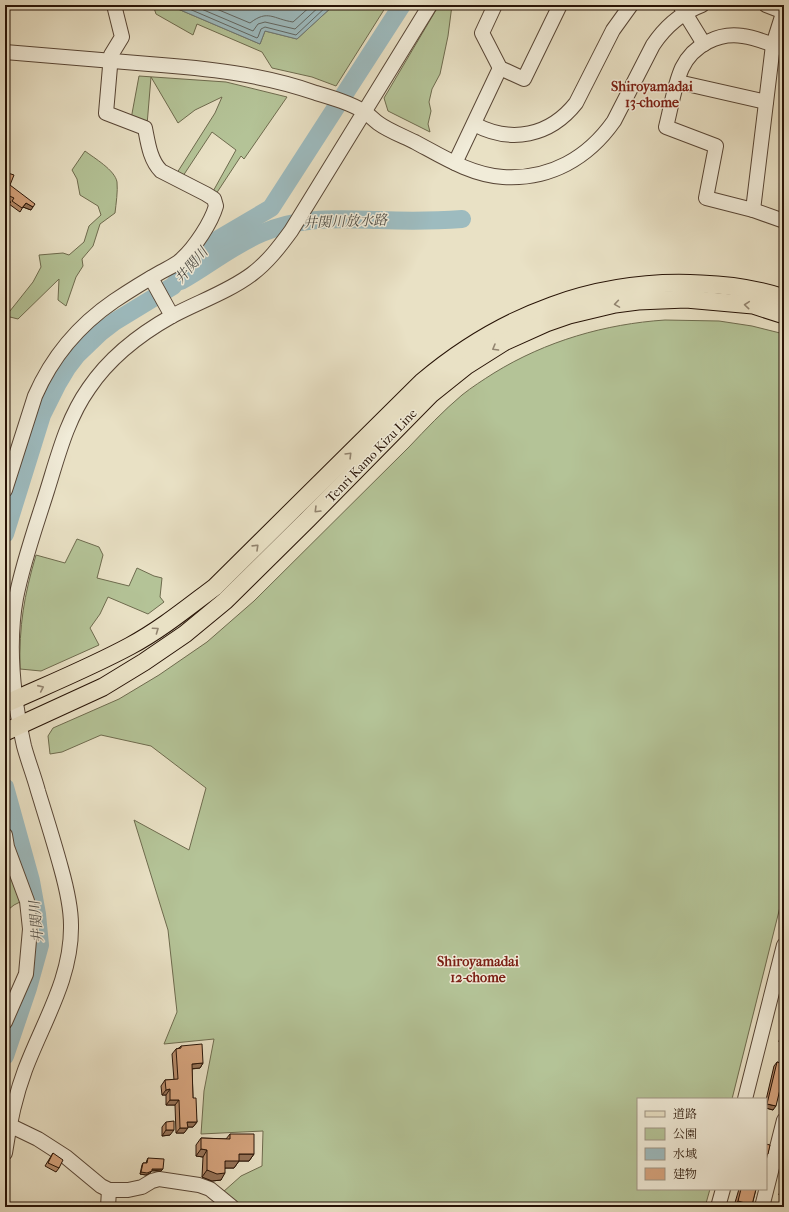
<svg xmlns="http://www.w3.org/2000/svg" width="789" height="1212" font-family="'IM FELL French Canon','Noto Serif JP',serif">
<style>
.green{fill:#b4c397;stroke:#6e6b4e}
.water{fill:#9dbbbf;stroke:#6e7875}
.lines{fill:none;stroke-linecap:round;stroke-linejoin:round}
.shore{stroke:#626762;stroke-width:1}
.river{stroke:#9dbbbf;stroke-width:18}
.minor-casing{stroke:#584636;stroke-width:16}
.major-casing{stroke:#271306;stroke-width:19}
.minor{stroke:#f1ecd9;stroke-width:14}
.major{stroke:#e9e1c5;stroke-width:17}
.wall{fill:#b88d6c;stroke:#271306}
.shaded-wall{fill:#967358;stroke:#271306}
.building{fill:#d6a47e;stroke:#271306}
.oneway{stroke:#92846f}
.labels{text-anchor:middle;stroke-width:3;stroke-linejoin:round;paint-order:stroke}
.street-label{font-size:13px;fill:#271306;stroke:#f1ecd9}
.neighbourhood-label{font-size:14px;font-weight:bold;fill:#7a1f14;stroke:#f1ecd9}
.water-label{font-size:14px;font-style:italic;fill:#504e47;stroke:#f1ecd9}
</style>
<rect width="100%" height="100%" fill="#e9e1c5"/>
<filter id="stains"><feTurbulence type="fractalNoise" baseFrequency=".005" numOctaves="4"/><feColorMatrix values="0 0 0 0 .2 0 0 0 0 .09 0 0 0 0 .02 0 0 0 .5 -.17"/></filter>
<radialGradient id="worn" r=".72"><stop offset=".6" stop-color="#630" stop-opacity="0"/><stop offset="1" stop-color="#630" stop-opacity=".3"/></radialGradient>
<g class="green">
<path d="M153,5h23l2,4 82,35 5,-13 32,8 37,-34h53l-51,81 -24,-9 -40,-9 -10,-16 -65,-28 -4,11 -37,-21z"/>
<path d="M439,5h13l-4,31 -8,38 -8,15 -3,13 2,9 -3,13 2,8 -42,-21 -4,-13z"/>
<path d="M139,76l87,6 61,15 -43,62 -3,-3 -27,41 -3,-2 25,-45 -24,-18 -31,47 -6,-3 40,-63 7,-16 -27,13 -17,13 -27,-46 -4,48 -16,-6z"/>
<path d="M85,151c9,7 30,19 32,31 1,9 -1,22 -2,31l-15,11 -7,22 -11,13 1,7 -7,11 -10,29 -8,-6 1,-21 -41,40 -12,-3 27,-34 8,-15 -2,-12 24,-2 6,2 15,-13 5,-16 12,-11 -3,-9 -18,-11 -3,-16 -5,-9z"/>
<path d="M665,320l54,1 33,5 32,8v557l-52,208h-94v90h72l-5,18h-464l-18,-15 18,-16 21,-10 1,-35 -62,3 3,-43 10,-52 -50,5 13,-32 -9,-82 -34,-110 55,30 17,-62 -55,-42 -50,-11 -39,17 -12,2 -2,-18 5,-8 66,-29 40,-24 48,-33 47,-41 155,-154c17,-18 34,-36 53,-52 10,-8 21,-15 32,-22 52,-32 111,-49 171,-53z"/>
<path d="M77,539l22,8 4,8 -6,23 32,8 8,-18 17,8 8,2 -2,19 4,5 -16,12 -40,-17 -8,17 -10,14 9,17 -58,26 -21,-2c-1,-44 4,-73 16,-114l29,8z"/>
<path d="M5,854l15,48 -6,3 -5,4 -4,-9z"/>
</g>
<path class="water" d="M176,5h158l-37,34 -32,-8 -5,13 -82,-35z"/>
<g class="lines">
<g class="shore">
<path d="M180,5l77,33 1,-1 3,-8 4,-2 31,8 32,-30"/>
<path d="M192,5l61,26 5,-7 7,-2 30,7 26,-24"/>
<path d="M207,5l43,18c18,-14 23,-4 43,-1l19,-17"/>
</g>
<g class="river">
<path d="M181,281c27,-15 52,-36 81,-48 39,-17 76,-14 117,-13 28,1 55,1 83,-1"/>
<path d="M5,534l37,-119 16,-32 9,-15 10,-13 24,-23 13,-10 59,-36 30,-38 68,-40 131,-203"/>
<path d="M5,787l26,94 6,33 3,31 -12,43 -23,68"/>
</g>
<g class="minor-casing">
<g id="minor">
<path d="M495,5l-13,28 18,35 24,11 36,-74"/>
<path d="M680,5l24,39"/>
<path d="M766,5l18,7"/>
<path d="M784,49c-13,-5 -27,-11 -41,-13 -24,-4 -50,9 -61,32 -8,18 -11,40 -16,59l50,19 -10,52 47,12 31,11"/>
<path d="M5,52c48,4 96,8 144,12 56,4 113,10 167,29 17,5 34,10 49,19 4,3 8,7 13,11 11,8 25,13 37,19 28,15 56,33 88,35 47,3 85,-19 111,-56l39,-76c12,-18 28,-32 49,-40"/>
<path d="M678,82l88,20"/>
<path d="M474,124c37,20 76,12 102,-21l37,-73 18,-25"/>
<path d="M455,163l45,-95"/>
<path d="M753,210l20,-165 11,-35"/>
<path d="M151,278l21,38"/>
<path d="M5,490l30,-94c17,-39 44,-71 79,-95 15,-10 31,-20 47,-29 7,-4 15,-7 21,-13 13,-12 29,-36 34,-53l-2,-7 -8,-5 -45,-23c-11,-11 -13,-28 -16,-43l-39,-15 5,-58 11,-18 -8,-32"/>
<path d="M5,835l2,12 20,54 3,28 -4,45 -21,48"/>
<path d="M745,1099l39,-154"/>
<path d="M9,1125l29,14 28,18 35,29 8,4h19l14,-3 10,-6 7,-2 40,6 11,4 22,18"/>
<path d="M5,1153c4,-28 10,-56 20,-83 18,-48 47,-92 46,-145 0,-19 -5,-39 -10,-57 -7,-26 -15,-51 -23,-77 -4,-15 -10,-30 -14,-45 -11,-49 -17,-99 -8,-148 7,-36 20,-72 31,-107 11,-35 20,-72 42,-103 21,-31 51,-54 83,-72 26,-14 56,-24 80,-42 16,-12 28,-28 39,-43l139,-226"/>
<path d="M108,1207l1,-17"/>
<path d="M718,1207l5,-18"/>
<path d="M762,1207l22,-87"/>
</g>
</g>
<g class="major-casing">
<g id="major">
<path d="M5,704c42,-19 84,-36 125,-58 30,-16 57,-38 85,-59l207,-205c79,-67 175,-104 279,-98 28,1 56,5 83,14"/>
<path d="M5,732l98,-45 41,-25 41,-28 40,-33 83,-82 123,-125 35,-28 38,-24 42,-19 23,-8 46,-11 23,-3 48,-2 67,6 31,10"/>
</g>
</g>
<use href="#minor" class="minor"/>
<use href="#major" class="major"/>
</g>
<g class="wall">
<path d="M5,172l5,13 21,25 -8,-3 -3,5 -11,-8 2,-2 -6,-3z"/>
<path d="M784,1015v28l-5,-1z"/>
<path d="M181,1046l22,17 -3,5 -8,1 1,29 4,24 -4,5h-5l-4,6h-8l-1,-28h-9v-10h-4l-1,-9 4,-6h9l-2,-26 4,-5 3,-1z"/>
<path d="M777,1062l7,2v20l-1,2 -2,-1 -8,25 -7,-2v-8l8,-34z"/>
<path d="M166,1122l4,13 -8,1v-9z"/>
<path d="M230,1134l24,20 -5,7h-10l-5,7h-9l-4,12 -9,1 -10,-4 1,-20 -7,-1v-11l5,-7 25,1z"/>
<path d="M53,1153l6,15 -3,4 -11,-6z"/>
<path d="M148,1158l15,11 -2,2h-9l-2,2 -4,2 -6,-1 2,-9 1,-2h3l1,-3z"/>
<path d="M784,1169v27l-5,-1z"/>
<path d="M739,1189h17l-4,16 -1,2h-15l-2,-1z"/>
</g>
<g class="shaded-wall">
<path d="M26,203l7,4 -2,3 -8,-3z"/>
<path d="M782,1039h2v4l-5,-1z"/>
<path d="M203,1063l-3,5 -12,1 4,-5z"/>
<path d="M782,1081l2,1v2l-1,2 -3,-1z"/>
<path d="M170,1089l-4,6h-4l4,-5z"/>
<path d="M170,1100h9l-4,5h-9z"/>
<path d="M767,1104l9,2 -3,4 -7,-2z"/>
<path d="M187,1122h10l-4,5h-9z"/>
<path d="M180,1128h8l-4,5h-8z"/>
<path d="M166,1130h8l-4,5 -8,1z"/>
<path d="M201,1149l6,1 -4,7 -7,-1z"/>
<path d="M239,1154h15l-5,7h-10l-5,7h-13l4,-7z"/>
<path d="M152,1169h11l-2,2 -10,-1z"/>
<path d="M207,1170l18,3 -4,7 -9,1 -10,-4z"/>
<path d="M152,1171l-2,2 -4,2 -6,-1 1,-2z"/>
<path d="M781,1191h3v5l-5,-1z"/>
<path d="M738,1201l14,4 -1,2h-15l-2,-1z"/>
</g>
<g class="building">
<path d="M5,172l9,3 -4,10 25,19 -2,3 -7,-4 -4,5 -10,-7 2,-3 -9,-4z"/>
<path d="M784,1026v13h-2z"/>
<path d="M202,1044l1,19 -11,1 1,34h3l1,24h-10l1,6h-8l-1,-28h-9v-11l-4,1 -1,-10 13,-1 -2,-30 5,-1v-2z"/>
<path d="M777,1062l7,2v18l-2,-1 -6,25 -9,-2z"/>
<path d="M174,1121v9h-8v-8z"/>
<path d="M230,1134h24v20h-15v7h-14v12l-8,1 -10,-4v-20l-6,-1v-11l29,1z"/>
<path d="M766,1144l4,1 -2,9h-2z"/>
<path d="M53,1153l10,7 -4,8 -11,-5z"/>
<path d="M148,1158l16,1 -1,10h-11v2l-5,2 -6,-1 2,-9h4z"/>
<path d="M784,1177v14h-3z"/>
<path d="M741,1189h15l-4,16 -14,-4z"/>
</g>
<defs><path id="oneway-chevron" d="M-2-3.5L2.5 0L-2 3.5" fill="none" stroke-width="1.6" stroke-linecap="round" stroke-linejoin="round"/></defs>
<g class="oneway">
<use href="#oneway-chevron" transform="translate(617 304) rotate(171)"/>
<use href="#oneway-chevron" transform="translate(747 305) rotate(-175)"/>
<use href="#oneway-chevron" transform="translate(495 348) rotate(150)"/>
<use href="#oneway-chevron" transform="translate(349 455) rotate(-45)"/>
<use href="#oneway-chevron" transform="translate(317 510) rotate(135)"/>
<use href="#oneway-chevron" transform="translate(256 547) rotate(-44)"/>
<use href="#oneway-chevron" transform="translate(156 630) rotate(-35)"/>
<use href="#oneway-chevron" transform="translate(41 688) rotate(-24)"/>
</g>
<g class="labels">
<g class="street-label">
<text transform="translate(371 455) rotate(-46)" y="5">Tenri Kamo Kizu Line</text>
</g>
<g class="neighbourhood-label">
<text x="652" y="91">Shiroyamadai<tspan x="652" dy="16">13-chome</tspan></text>
<text x="478" y="966">Shiroyamadai<tspan x="478" dy="16">12-chome</tspan></text>
</g>
<g class="water-label">
<text transform="translate(345 221) rotate(-2)" y="5">井関川放水路</text>
<text transform="translate(191 265) rotate(-49)" y="5">井関川</text>
<text transform="translate(36 922) rotate(-95)" y="5">井関川</text>
</g>
</g>
<rect width="789" height="1212" fill="none" stroke="#e9e1c5" stroke-width="20"/>
<rect x="6" y="6" width="777" height="1200" fill="none" stroke="#271306" stroke-width="2"/>
<rect x="10" y="10" width="769" height="1192" fill="none" stroke="#271306"/>
<rect x="637" y="1098" width="130" height="92" fill="#f1ecd9" stroke="#a09585"/>
<rect x="645" y="1111" width="20" height="6" fill="#e9e1c5" stroke="#a09585"/>
<text x="673" y="1118" font-size="12" fill="#271306">道路</text>
<rect x="645" y="1128" width="20" height="12" fill="#b4c397" stroke="#a09585"/>
<text x="673" y="1138" font-size="12" fill="#271306">公園</text>
<rect x="645" y="1148" width="20" height="12" fill="#9dbbbf" stroke="#a09585"/>
<text x="673" y="1158" font-size="12" fill="#271306">水域</text>
<rect x="645" y="1168" width="20" height="12" fill="#d6a47e" stroke="#a09585"/>
<text x="673" y="1178" font-size="12" fill="#271306">建物</text>
<rect width="100%" height="100%" filter="url(#stains)"/>
<rect width="100%" height="100%" fill="url(#worn)"/>
</svg>
